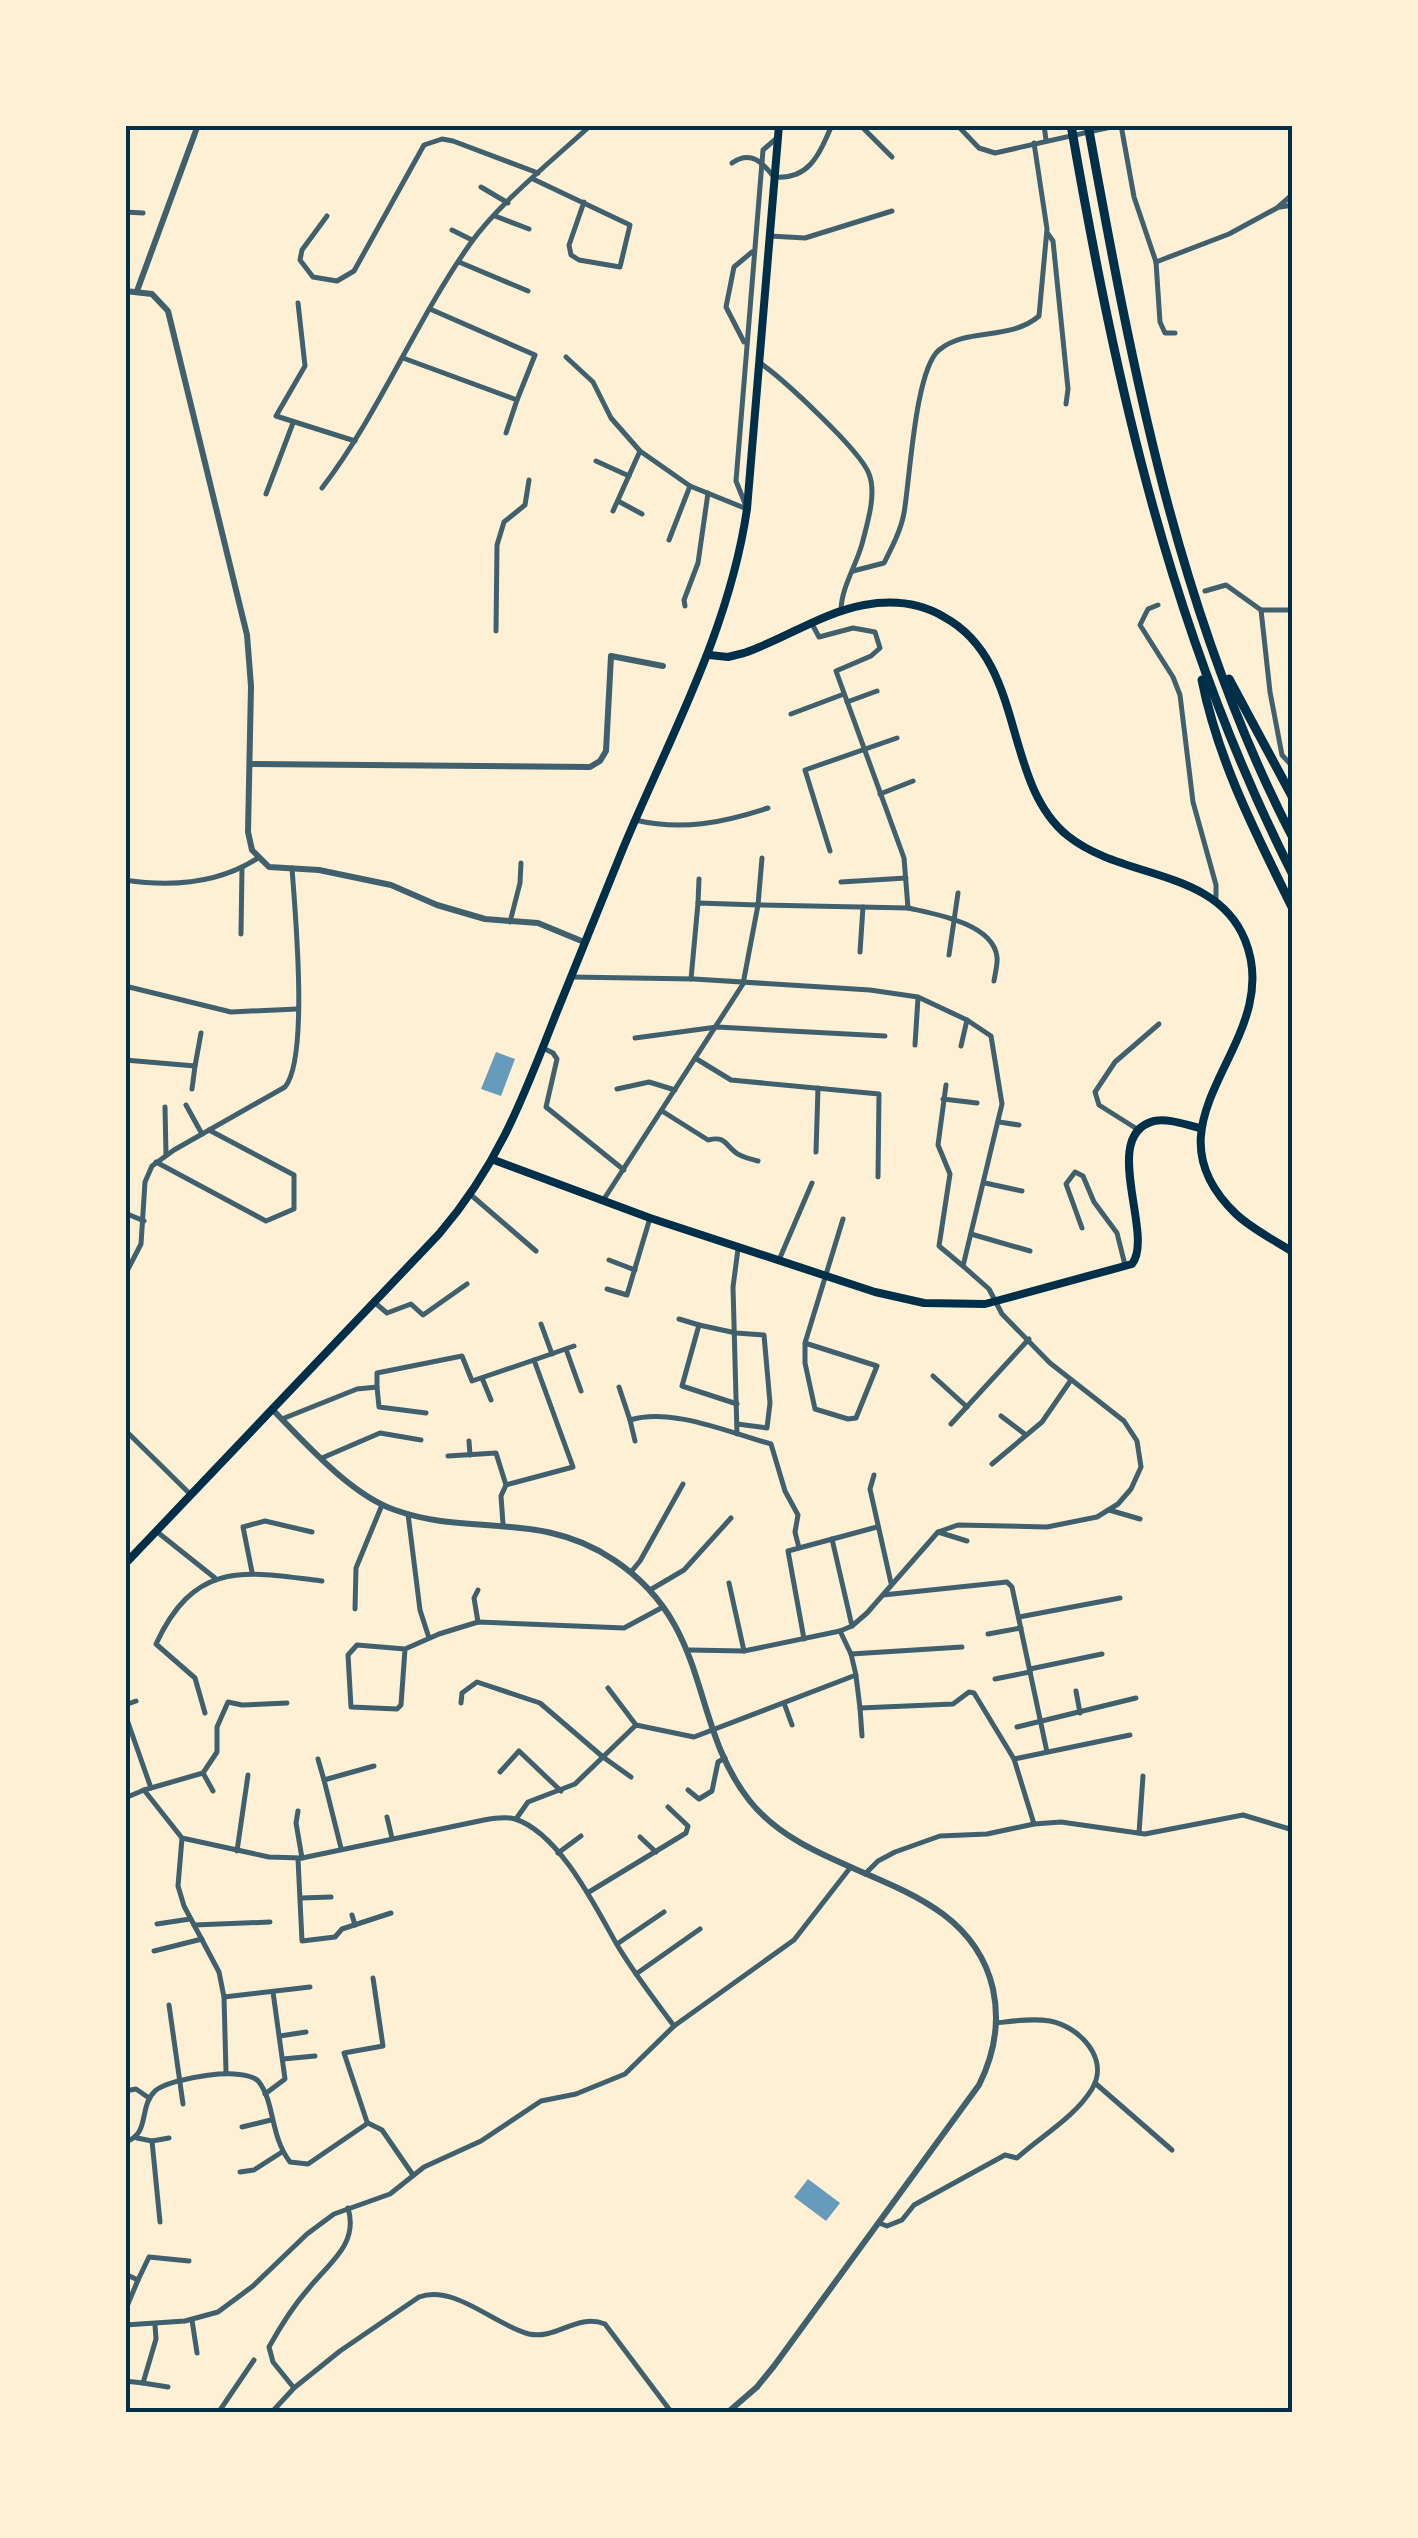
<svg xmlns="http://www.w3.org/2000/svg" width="1418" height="2538" font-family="'PT Sans',sans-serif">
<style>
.water{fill:#669bbc}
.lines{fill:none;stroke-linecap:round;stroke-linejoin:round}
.minor{stroke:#3f606c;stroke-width:5}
.tertiary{stroke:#3f606c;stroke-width:6}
.secondary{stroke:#003049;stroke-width:8}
.primary{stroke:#003049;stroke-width:8}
.motorway{stroke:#003049;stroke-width:9}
.neatline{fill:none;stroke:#003049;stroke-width:4}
</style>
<rect width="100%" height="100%" fill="#fdf0d5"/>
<g class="water">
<path d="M496,1052l19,7 -14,37 -20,-7z"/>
<path d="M808,2179l32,24 -14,18 -32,-24z"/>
</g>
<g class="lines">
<g class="minor">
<path d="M860,125l32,32"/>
<path d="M957,125l22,23 16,5 125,-28"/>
<path d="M1044,125l2,15"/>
<path d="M1121,125l13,72 22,65 4,60 5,11h10"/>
<path d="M732,163c19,-13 30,-1 42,14 36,3 45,-23 58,-52"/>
<path d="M533,179l97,46 -10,42 -41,-7 -8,-5 -2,-10 15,-43"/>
<path d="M481,187l27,16"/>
<path d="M1280,207l13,-2"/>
<path d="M125,212l18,1"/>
<path d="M327,216l-25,34 -2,10 13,17 24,4 17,-10 70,-126 18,-6 11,2 85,32"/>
<path d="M495,216l34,13"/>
<path d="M452,230l20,10"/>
<path d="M1048,234l5,7 15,148 -2,15"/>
<path d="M770,236l35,2 87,-27"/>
<path d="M459,262l69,29"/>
<path d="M1156,262l73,-28 48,-26 16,-14"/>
<path d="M298,303l7,63 -29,50 79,25"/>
<path d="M744,342l-18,-35 8,-40 18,-15"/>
<path d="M566,357l27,25 18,36 29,33"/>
<path d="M403,358l114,42 18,-45 -105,-46"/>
<path d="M760,363c22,15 101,88 109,111 8,20 -2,50 -7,70 -6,22 -21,44 -21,67"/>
<path d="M506,433l11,-33"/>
<path d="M596,461l33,15"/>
<path d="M322,488c58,-76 93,-166 148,-244 29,-41 83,-84 121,-119"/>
<path d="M266,494l27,-71"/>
<path d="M618,501l24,13"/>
<path d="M746,506l-10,-25 27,-331 15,-13"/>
<path d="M613,511l27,-60 50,35"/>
<path d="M669,540l21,-54 57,23"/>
<path d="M853,571l31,-8c8,-16 17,-33 20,-50 6,-34 11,-143 35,-163 28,-23 71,-9 100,-34l8,-87 -13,-86"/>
<path d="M1205,591l21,-6 35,25h32"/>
<path d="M1158,605l-10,4 -8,16 33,52 7,18 13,107 23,83v15"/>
<path d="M685,606l-1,-6 14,-37 10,-70"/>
<path d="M1261,610l9,82 12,63 11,12"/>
<path d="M496,631l1,-86 7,-23 21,-17 4,-25"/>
<path d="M847,702l30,-11"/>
<path d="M791,714l53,-20"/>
<path d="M880,794l33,-13"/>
<path d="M635,820c47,11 87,3 133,-12"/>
<path d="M830,851l-25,-81 92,-32"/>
<path d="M125,880c46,7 93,4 133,-22"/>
<path d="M841,882l65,-4"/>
<path d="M698,903l1,-24"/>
<path d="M908,908c26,6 85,15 89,49 1,6 -2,17 -3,24"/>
<path d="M510,922l10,-39 1,-20"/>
<path d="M241,934l1,-66"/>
<path d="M860,952l3,-45"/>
<path d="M949,955l9,-62"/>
<path d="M571,977l123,2 176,11 48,7 49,23 24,16 11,68 -39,162 26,23 13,25 48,49 74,58 13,20 4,26 -10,22 -13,15 -21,13 -50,10 -89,-2 -20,7 -71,81 -15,13 -12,5 -96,20 -55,-1"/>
<path d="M691,979l7,-76 60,2 4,-47"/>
<path d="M125,986l106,26 66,-3"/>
<path d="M635,1038l82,-11 168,9"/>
<path d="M915,1045l3,-47"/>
<path d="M961,1046l6,-26"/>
<path d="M543,1048l10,5 4,6 -11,48 78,63"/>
<path d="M695,1058l36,22 148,14 -1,83"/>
<path d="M125,1060l70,6 6,-33"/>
<path d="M946,1085l-8,60 12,29 -11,72 24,20"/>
<path d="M192,1089l3,-23"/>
<path d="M617,1089l32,-7 26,8"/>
<path d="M943,1099l34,4"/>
<path d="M186,1105l16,29"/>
<path d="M165,1107l1,48"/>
<path d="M662,1111l46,29c17,-4 16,3 27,12 5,5 16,7 23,9"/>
<path d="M999,1122l20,3"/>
<path d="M1137,1129l-38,-24 -4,-13 20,-30 44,-38"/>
<path d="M816,1152l2,-64"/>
<path d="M156,1162l110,59 28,-12v-34l-85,-45"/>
<path d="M985,1183l37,8"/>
<path d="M471,1195l65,56"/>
<path d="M604,1199l139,-215 15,-79 150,3 -4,-50 -68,-187 35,-15 9,-8 -5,-16 -22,-4 -34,9 -8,-15"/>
<path d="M125,1213l19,8"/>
<path d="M1082,1228l-16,-44 9,-12 8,4 11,26 23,31 8,32"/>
<path d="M971,1234l59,17"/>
<path d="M609,1260l26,10"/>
<path d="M779,1260l33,-77"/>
<path d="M125,1275l16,-31 4,-62 7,-16 22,-16 111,-63c24,-29 10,-176 7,-219"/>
<path d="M607,1289l20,6 23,-77"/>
<path d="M374,1302l13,11 24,-9 12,11 44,-31"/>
<path d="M679,1319l20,6"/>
<path d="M541,1324l11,30"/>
<path d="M805,1343v20l10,46 33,10 8,-1 21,-52 -72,-23 38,-124"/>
<path d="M566,1349l15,42"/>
<path d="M534,1360l40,-14"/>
<path d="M933,1376l34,31"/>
<path d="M482,1378l9,22"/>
<path d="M377,1387l2,20 47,6"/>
<path d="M619,1387l11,33c41,-13 100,13 141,24l14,47 13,24 -3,17 4,16"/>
<path d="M1001,1416l25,19"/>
<path d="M282,1419l75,-30 20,-2v-14l85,-17 10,25 62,-21 39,107 -67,18 -5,11 2,28"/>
<path d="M630,1420l5,21"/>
<path d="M737,1424l30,4 3,-25 -6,-68 -28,-2 -37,-8 -17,61 55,18"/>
<path d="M951,1424l78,-85"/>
<path d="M125,1430l65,64"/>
<path d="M737,1434l-4,-147 5,-38"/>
<path d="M469,1441l1,14"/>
<path d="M448,1456l48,-3 10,32"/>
<path d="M322,1458l58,-25 41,7"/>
<path d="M992,1464l50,-42 29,-42"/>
<path d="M874,1475l-4,14 21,94"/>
<path d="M1109,1510l31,9"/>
<path d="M408,1514l12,96 9,28"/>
<path d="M156,1531l59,47"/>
<path d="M938,1532l29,9"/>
<path d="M832,1539l20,87"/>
<path d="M252,1572l-9,-45 22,-6 47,11"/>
<path d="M631,1572l9,-11 43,-77"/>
<path d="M729,1583l15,68"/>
<path d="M650,1590l34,-20 47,-52"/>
<path d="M883,1595l124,-13 5,5 35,165"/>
<path d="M355,1609l1,-41 26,-63"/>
<path d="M1019,1617l101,-19"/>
<path d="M478,1622l-4,-24 4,-8"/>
<path d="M988,1634l33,-6"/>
<path d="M804,1639l-16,-88 89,-24"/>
<path d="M405,1649l-4,56 -4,4 -46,-2 -3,-52 9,-10 48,4 34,-15 39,-12 146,6 39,-21"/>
<path d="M851,1654l111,-7"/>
<path d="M1030,1669l72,-15"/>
<path d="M856,1676l4,32 93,-4 16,-12 5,1 40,66 116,-24"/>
<path d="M995,1679l35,-7"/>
<path d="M608,1688l28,37"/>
<path d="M1076,1691l4,22"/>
<path d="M461,1703l1,-10 15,-11 63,21 63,54 28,20"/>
<path d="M784,1703l8,22"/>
<path d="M125,1705l11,-4"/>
<path d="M860,1708l2,28"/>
<path d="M205,1713l-10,-35 -39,-34c39,-84 88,-73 166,-63"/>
<path d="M125,1714l26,74"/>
<path d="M1017,1727l119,-29"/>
<path d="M318,1759l6,21"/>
<path d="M1014,1759l20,65"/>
<path d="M500,1772l19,-21 42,40"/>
<path d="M203,1773l10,18"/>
<path d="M144,1790l59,-17 14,-21v-25l11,-25 14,3 45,-2"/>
<path d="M688,1790l11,9 13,-8 6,-29 7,-4"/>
<path d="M125,1798l19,-8 38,48 87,19 33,1 182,-38c10,-2 21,-4 31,-1 44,14 80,87 101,124 17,29 38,56 58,83"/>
<path d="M298,1811l-2,12 6,35"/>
<path d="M387,1817l5,21"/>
<path d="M516,1819l12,-17 47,-18 61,-59 58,12 162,-62 -5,-21 -11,-23"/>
<path d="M1139,1833l4,-57"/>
<path d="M640,1837l16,15"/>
<path d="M182,1838l-4,48 6,20 35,66 5,25 2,75"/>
<path d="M341,1848l-17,-68 50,-14"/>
<path d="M237,1851l11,-76"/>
<path d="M558,1853l23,-17"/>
<path d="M298,1859l4,82 33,-4 7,-8 49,-16"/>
<path d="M865,1874l13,-13 17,-9 45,-16 47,-2 47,-10 27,-2 84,12 98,-19 50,15"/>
<path d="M589,1892l97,-59 2,-7 -20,-19"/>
<path d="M301,1898l30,-1"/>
<path d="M352,1915l3,10"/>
<path d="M157,1924l33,-5"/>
<path d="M194,1925l76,-3"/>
<path d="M617,1944l47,-32"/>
<path d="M154,1951l48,-12"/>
<path d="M636,1974l64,-45"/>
<path d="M224,1997l86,-10"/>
<path d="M169,2005l14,99"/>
<path d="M280,2036l26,-4"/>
<path d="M283,2059l32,-3"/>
<path d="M1095,2083l77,67"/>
<path d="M125,2091l11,-2 13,9"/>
<path d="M265,2094l20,-15 -12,-87"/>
<path d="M367,2122l-23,-69 39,-7 -10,-68"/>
<path d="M242,2127l29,-7"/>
<path d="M137,2138l15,3 8,81"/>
<path d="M152,2141l17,-3"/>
<path d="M125,2142c26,-8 13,-35 30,-51 15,-13 91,-26 104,-9 16,21 11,54 31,80l18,2 60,-41 14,7 31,45"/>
<path d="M240,2172l14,-2 28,-18"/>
<path d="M879,2223l8,3 15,-6 12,-15 91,-50 12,3c24,-22 57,-40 75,-69 18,-30 -12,-62 -42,-68 -17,-3 -37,0 -54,2"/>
<path d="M125,2274l13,6 -13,31"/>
<path d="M138,2280l11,-23 40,4"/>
<path d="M192,2320l5,33"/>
<path d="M125,2325l60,-4 33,-9 35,-26 54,-52 27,-20 56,-20 34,-27 57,-26 60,-40 35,-7 49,-20 49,-48 120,-86 56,-72"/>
<path d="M155,2325l1,14 -13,44 25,4"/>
<path d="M125,2381l18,2"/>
<path d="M294,2388l-21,-26 -4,-15c11,-20 25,-42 40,-59 20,-25 50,-44 39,-80"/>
<path d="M218,2413l36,-53"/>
<path d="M271,2413l23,-25 46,-37 79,-54c36,-13 75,28 110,37 27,6 48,-21 76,-10l67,89"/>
</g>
<g class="tertiary">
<path d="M125,291l27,3 16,17 79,324 4,51 -3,146 4,18 17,17 50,3 72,15 46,20 48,14 53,4 46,19"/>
<path d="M137,291l61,-166"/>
<path d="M250,764l340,3 10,-6 6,-10 5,-95 52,10"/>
<path d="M272,1409c33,34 79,86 123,101 75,27 145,0 219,50 99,66 74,162 135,240 65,84 217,72 244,189 7,33 1,66 -14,96l-205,281 -17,21 -30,26"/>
</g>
<g class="secondary">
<path d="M709,655l19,2 16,-4c41,-14 77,-40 120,-48 28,-5 55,-3 80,12 83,45 57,165 124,219 55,44 148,32 177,104 42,104 -110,177 -9,274 16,15 38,26 57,38"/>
<path d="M494,1160l156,58 225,74 49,11 61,1 147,-40c23,-29 -33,-129 22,-143 15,-3 32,4 46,7"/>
</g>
<path class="primary" d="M125,1564l314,-330c60,-70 84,-136 117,-220 22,-55 44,-109 66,-163 47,-113 107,-219 125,-342l32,-384"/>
<g class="motorway">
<path d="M1071,125c46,264 100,509 222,750"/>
<path d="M1088,125c44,242 90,492 205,713"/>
<path d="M1229,679l64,119"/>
<path d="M1202,680c16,81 55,156 91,229"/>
</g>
</g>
<rect width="1418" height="2538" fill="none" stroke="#fdf0d5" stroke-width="255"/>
<rect x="128" y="128" width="1162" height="2282" class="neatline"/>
</svg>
